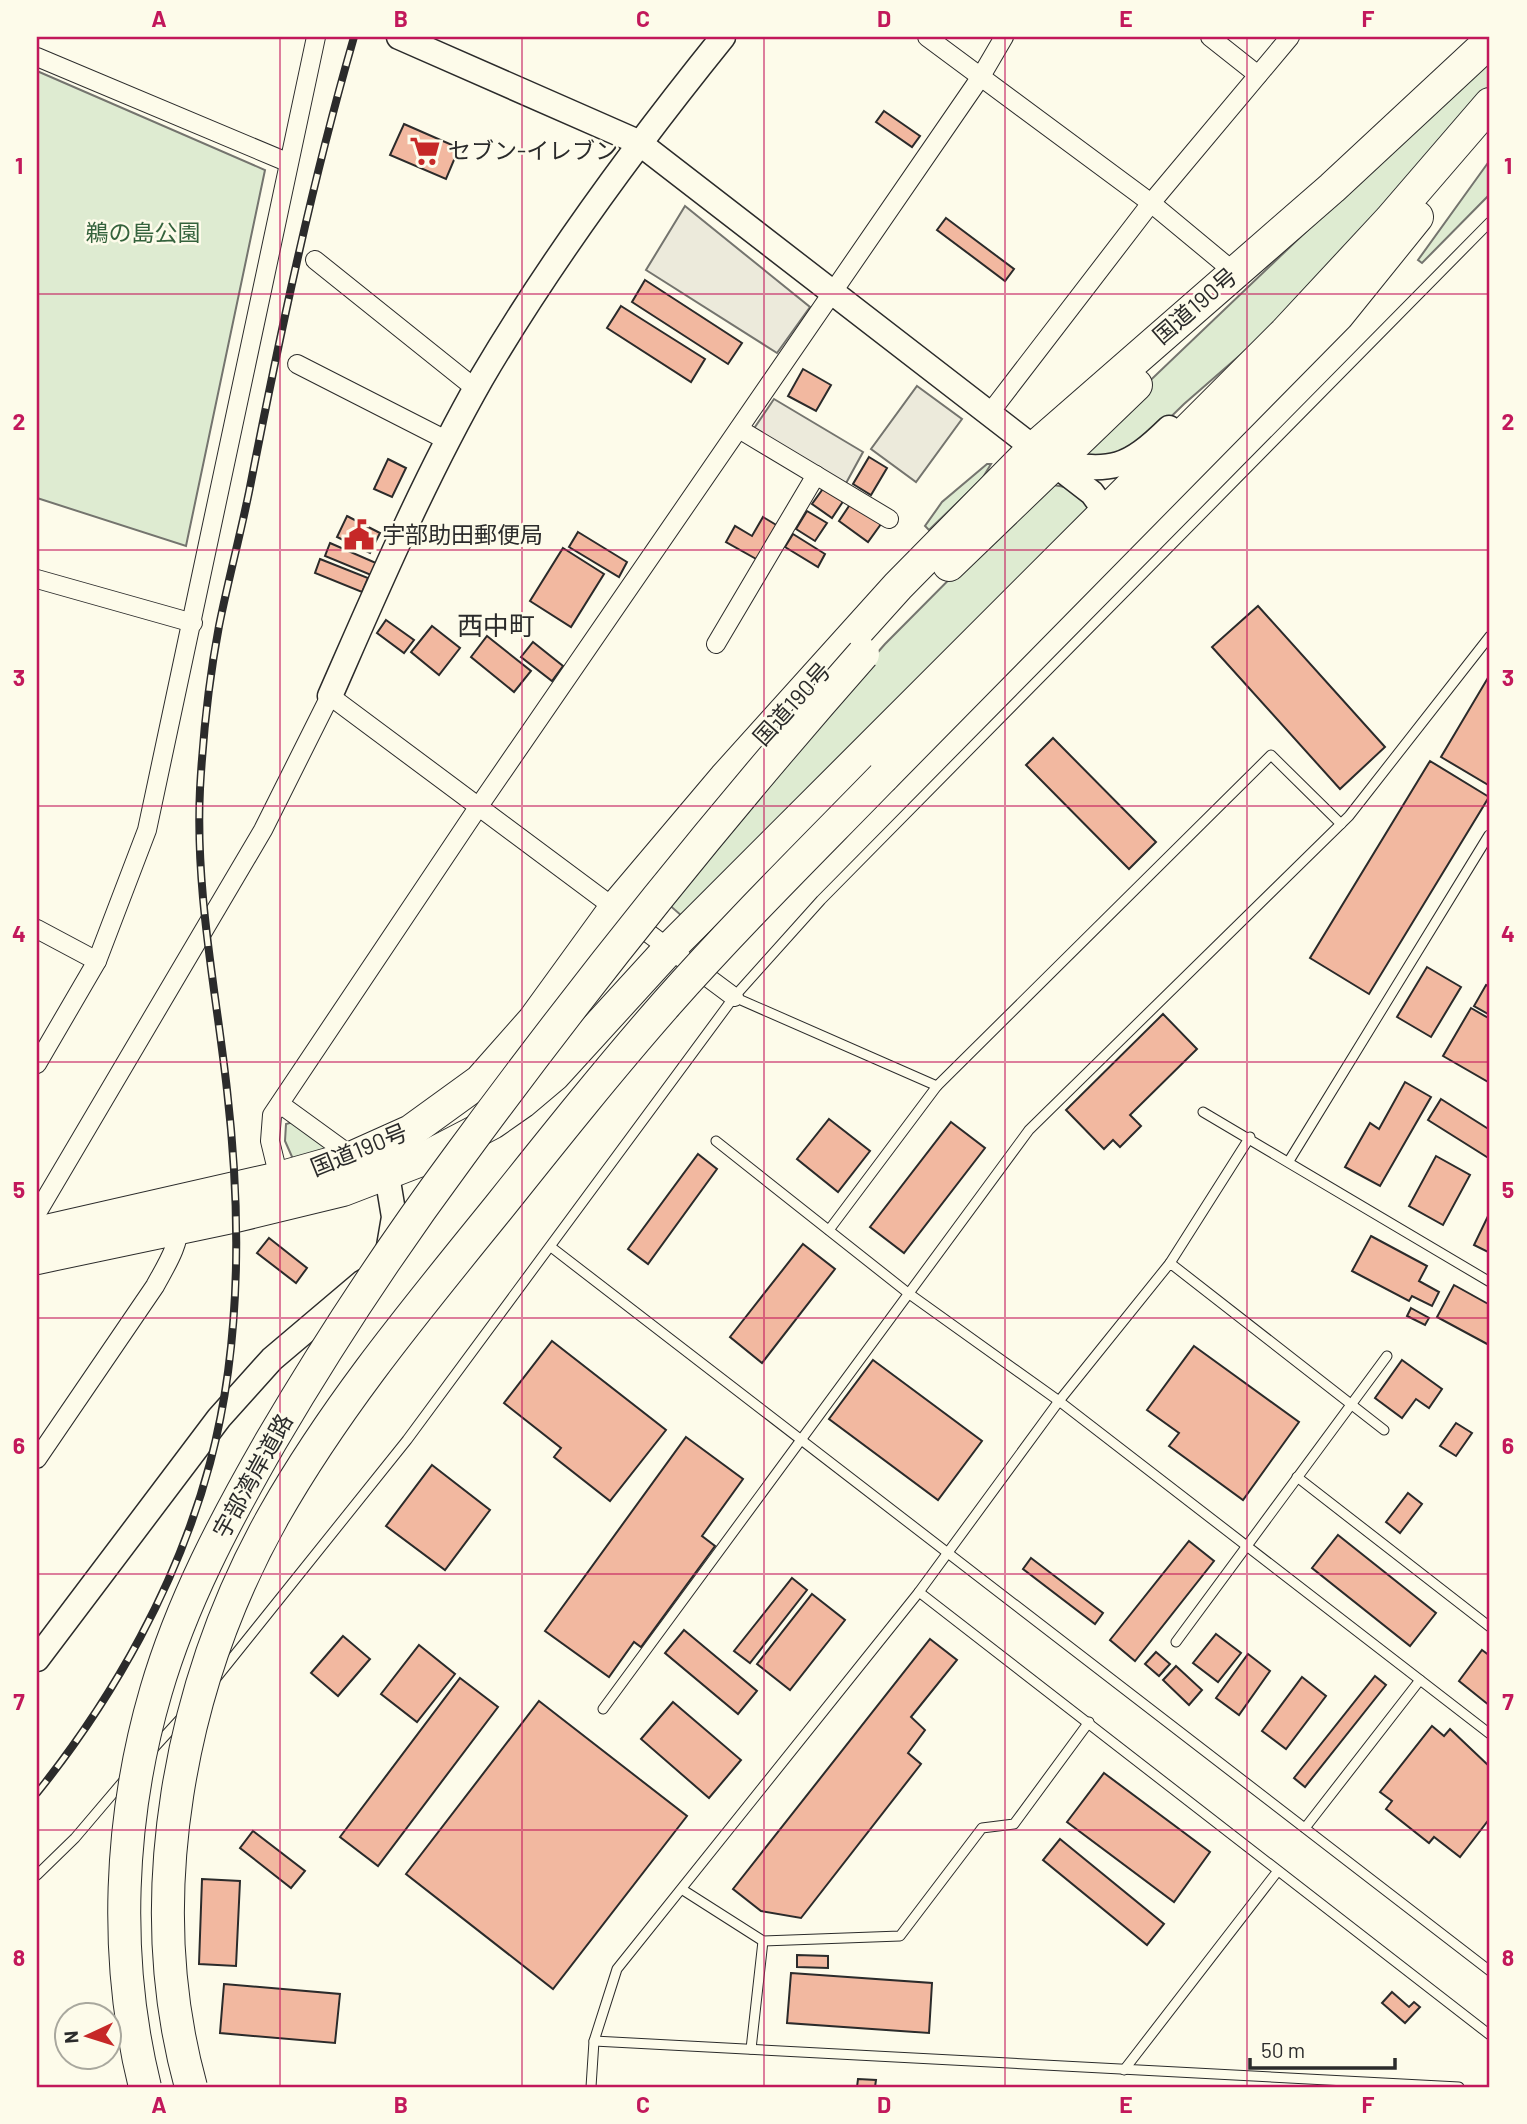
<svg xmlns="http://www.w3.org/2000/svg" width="1527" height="2124" font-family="Barlow,'Noto Sans JP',sans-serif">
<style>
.green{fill:#deebd1;stroke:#74746e;stroke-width:2}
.parking{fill:#eceadb;stroke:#74746e;stroke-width:2}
.building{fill:#f2b8a0;stroke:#2b2b2b;stroke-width:2}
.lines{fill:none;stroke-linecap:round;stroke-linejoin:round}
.lane-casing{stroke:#2b2b2b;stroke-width:11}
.street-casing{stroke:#2b2b2b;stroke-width:20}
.secondary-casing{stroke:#2b2b2b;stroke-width:27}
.highway-casing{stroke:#2b2b2b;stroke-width:34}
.lane{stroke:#fdfbea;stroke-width:9}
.street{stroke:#fdfbea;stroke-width:18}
.secondary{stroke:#fdfbea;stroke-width:24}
.highway{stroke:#fdfbea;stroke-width:32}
.rail-casing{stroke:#2b2b2b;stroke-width:8}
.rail{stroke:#fdfbea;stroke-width:5;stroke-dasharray:16;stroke-linecap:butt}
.highway-bridge-casing{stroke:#2b2b2b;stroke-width:34;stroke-linecap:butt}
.highway-bridge{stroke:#fdfbea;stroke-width:32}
.grid{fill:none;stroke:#c2185b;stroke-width:2;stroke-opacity:0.55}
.labels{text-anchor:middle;stroke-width:5;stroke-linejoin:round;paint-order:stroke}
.poi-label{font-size:23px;fill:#2b2b2b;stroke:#fdfbea;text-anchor:start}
.park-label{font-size:23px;fill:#34623c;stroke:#fdfbea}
.street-label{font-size:23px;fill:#2b2b2b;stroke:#fdfbea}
.quarter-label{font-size:26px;fill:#2b2b2b;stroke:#fdfbea}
.neatline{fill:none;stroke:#c2185b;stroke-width:2.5}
.grid-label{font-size:23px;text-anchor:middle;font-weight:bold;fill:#c2185b}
</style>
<rect width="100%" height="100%" fill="#fdfbea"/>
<g class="green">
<path d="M1490,56v31l-66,79 -146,156 -94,82 -42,41 -15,10 -58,3z"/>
<path d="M37,71l228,99 -79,376 -149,-48z"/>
<path d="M1490,160v34l-68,69 -4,-3z"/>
<path d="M987,464h4l-9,15 -53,51 -4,-4 17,-24z"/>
<path d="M1044,484c25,2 35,5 46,27l-407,406 -16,-14 116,-143 102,-116z"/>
<path d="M293,1122l35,24 -4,5 -31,8 -8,-18 1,-17z"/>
</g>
<g class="parking">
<path d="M685,206l125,101 -33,46 -131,-83z"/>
<path d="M917,386l45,33 -46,63 -45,-33z"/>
<path d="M774,399l89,53 -18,33 -92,-55z"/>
</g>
<g class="building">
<path d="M884,111l36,25 -8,11 -36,-25z"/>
<path d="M404,124l55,24 -13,31 -56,-24z"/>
<path d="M946,218l68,51 -9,12 -68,-51z"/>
<path d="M645,280l97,63 -14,21 -96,-62z"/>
<path d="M621,306l84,53 -14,23 -84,-54z"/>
<path d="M803,369l28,16 -15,26 -28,-15z"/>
<path d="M869,457l18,11 -16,27 -18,-11z"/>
<path d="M388,459l18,9 -14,29 -18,-8z"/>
<path d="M825,486l19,14 -12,18 -20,-14z"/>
<path d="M851,503l30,21 -13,18 -29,-21z"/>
<path d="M807,511l20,12 -12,18 -19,-12z"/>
<path d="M347,516l33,17 -10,20 -33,-16z"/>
<path d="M763,517l15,9 -20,34 -32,-18 9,-16 17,10z"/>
<path d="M578,532l49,30 -8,15 -50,-30z"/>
<path d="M793,534l32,20 -7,13 -33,-20z"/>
<path d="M330,543l46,20 -5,12 -46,-19z"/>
<path d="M563,548l41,26 -33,53 -41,-26z"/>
<path d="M320,559l48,19 -6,14 -47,-19z"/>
<path d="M1258,606l127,141 -45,42 -128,-142z"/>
<path d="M386,620l28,20 -10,13 -27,-20z"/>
<path d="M432,626l28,22 -21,27 -28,-23z"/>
<path d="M487,636l44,35 -17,21 -43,-35z"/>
<path d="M533,642l30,24 -11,15 -31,-24z"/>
<path d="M1489,676l1,1v109l-49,-29z"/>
<path d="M1053,738l103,104 -27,27 -103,-104z"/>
<path d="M1430,761l59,36 -120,197 -59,-36z"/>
<path d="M1427,967l34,20 -30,50 -34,-20z"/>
<path d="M1486,985l4,2v28l-16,-9z"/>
<path d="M1471,1008l19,11v64l-47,-27z"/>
<path d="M1163,1014l34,35 -67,66 11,11 -21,21 -7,-7 -9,9 -38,-39z"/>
<path d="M1405,1082l26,15 -51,89 -35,-19 25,-44 9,6z"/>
<path d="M1441,1099l49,31v29l-62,-39z"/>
<path d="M829,1119l41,32 -32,41 -41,-33z"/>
<path d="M951,1122l34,26 -81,105 -34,-26z"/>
<path d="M698,1154l19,15 -69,95 -20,-15z"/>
<path d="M1436,1156l34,19 -27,50 -34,-19z"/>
<path d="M1490,1212v41l-16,-8z"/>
<path d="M1371,1236l56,30 -8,15 20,11 -7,14 -20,-10 -3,5 -57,-30z"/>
<path d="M269,1238l38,30 -11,15 -39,-30z"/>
<path d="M803,1244l32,25 -73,94 -32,-26z"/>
<path d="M1454,1285l36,20 -1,40 -52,-28z"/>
<path d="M1411,1308l18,10 -4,7 -18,-9z"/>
<path d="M552,1341l114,89 -56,71 -56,-44 7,-9 -57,-45z"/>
<path d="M1194,1346l105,76 -56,78 -74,-54 10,-13 -32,-23z"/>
<path d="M873,1360l109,81 -44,59 -109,-81z"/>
<path d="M1402,1360l40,29 -13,19 -13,-9 -14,19 -27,-20z"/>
<path d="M1456,1423l16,10 -16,23 -16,-10z"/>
<path d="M686,1437l57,42 -41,57 13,10 -74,101 -7,-5 -25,35 -64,-46z"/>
<path d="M432,1465l58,45 -45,60 -59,-44z"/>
<path d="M1408,1493l14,11 -22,29 -14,-11z"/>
<path d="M1338,1535l98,78 -26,33 -98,-78z"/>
<path d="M1189,1541l25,20 -79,100 -25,-21z"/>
<path d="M1031,1558l72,55 -8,11 -72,-55z"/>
<path d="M792,1578l15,12 -57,73 -16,-12z"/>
<path d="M812,1594l33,26 -55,70 -33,-26z"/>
<path d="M684,1630l73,61 -19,23 -73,-61z"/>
<path d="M1216,1634l25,19 -23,29 -25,-19z"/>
<path d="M343,1636l27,23 -32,37 -27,-23z"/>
<path d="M930,1639l27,21 -46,57 14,13 -17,23 13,11 -120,154 -40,-7 -28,-22z"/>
<path d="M419,1645l36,29 -38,48 -36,-28z"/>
<path d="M1482,1650l8,6v50l-31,-25z"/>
<path d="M1156,1652l14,12 -11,12 -14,-12z"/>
<path d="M1248,1654l22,17 -31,44 -23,-17z"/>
<path d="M1176,1666l26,24 -13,15 -26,-25z"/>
<path d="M1375,1676l11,9 -81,102 -11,-9z"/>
<path d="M1302,1677l24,19 -40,53 -24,-18z"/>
<path d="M460,1678l38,29 -120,159 -38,-29z"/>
<path d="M539,1701l148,115 -134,173 -147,-115z"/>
<path d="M673,1702l68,58 -32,38 -68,-59z"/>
<path d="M1432,1726l12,10 6,-7 40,38v51l-30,39 -26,-20 -5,6 -43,-34 6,-8 -12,-9z"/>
<path d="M1104,1773l106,79 -36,50 -107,-80z"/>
<path d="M253,1831l52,40 -14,17 -51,-40z"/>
<path d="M1060,1839l104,85 -17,21 -104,-85z"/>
<path d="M202,1879l38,2 -4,85 -37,-2z"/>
<path d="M797,1955l31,1v12l-31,-1z"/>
<path d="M791,1973l141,10 -3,50 -142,-10z"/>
<path d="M224,1984l116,10 -5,49 -115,-10z"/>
<path d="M1392,1992l17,15 5,-5 6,5 -15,16 -23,-20z"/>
<path d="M858,2079l18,1 -1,7h-18z"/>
</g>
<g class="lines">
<g class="lane-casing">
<g id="lane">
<path d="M734,997l203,89"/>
<path d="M1203,1112l287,170"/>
<path d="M716,1141l192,152 151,108 431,333"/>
<path d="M1289,1161l200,-326"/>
<path d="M829,1230l108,-144 334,-331 70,69"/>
<path d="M551,1247l939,724"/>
<path d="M1170,1263l80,-126"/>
<path d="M1297,1477l193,150"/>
<path d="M919,1592l571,443"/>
<path d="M1176,1642l211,-286"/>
<path d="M217,1677l190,-237 327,-443 87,-97 669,-678"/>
<path d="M603,1709l426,-579 320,-314 141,-180"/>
<path d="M152,1750l31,-34"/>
<path d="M1305,1828l115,-148"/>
<path d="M37,1875l38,-37 51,-60"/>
<path d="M683,1890l80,51 137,-5 82,-108 32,-4 75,-102"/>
<path d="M594,2041l865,46"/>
<path d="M751,2049l12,-108"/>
<path d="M1124,2070l153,-198"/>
<path d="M591,2087l3,-46 23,-72 302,-377 140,-191 111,-138 214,167"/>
</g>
</g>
<g class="street-casing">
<g id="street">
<path d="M927,37l224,166 82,68"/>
<path d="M1210,37l48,38"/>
<path d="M37,57l250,105"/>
<path d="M315,260l161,129"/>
<path d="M297,364l151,77"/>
<path d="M989,414l162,-211 139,-166"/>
<path d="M739,429l150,90"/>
<path d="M37,579l156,44"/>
<path d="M716,644l100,-169"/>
<path d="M37,929l60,32"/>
<path d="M37,1064l60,-103 50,-131 169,-793"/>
<path d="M280,1104l73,53"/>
<path d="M279,1178l-9,-37 2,-26 207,-309 501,-728 24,-41"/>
<path d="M37,1213l226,-383 67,-134 404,301"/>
<path d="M37,1459l118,-173c9,-17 27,-44 23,-64"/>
</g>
</g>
<g class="secondary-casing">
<g id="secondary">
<path d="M399,37l239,105 454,351 14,19 3,15"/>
<path d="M1055,463c58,9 72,6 114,-35"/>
<path d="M330,696c47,-107 93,-215 151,-317 71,-121 154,-233 242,-342"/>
<path d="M384,1157l10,60 -6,35"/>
<path d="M37,1659l182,-241 53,-59 91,-77"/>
</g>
</g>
<g class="highway-casing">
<g id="highway">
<path d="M949,565l187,-180"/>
<path d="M883,777l455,-462 79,-98"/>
<path d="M37,1233l242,-55 74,-21 58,-26 69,-50 54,-61 82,-113 109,-129 173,-192 136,-138 298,-260 158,-147"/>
<path d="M37,1258l199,-42 107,-26 78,-30 71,-37 30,-21 32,-27 115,-126 616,-616 105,-113 100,-116"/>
</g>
</g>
<use href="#lane" class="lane"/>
<use href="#street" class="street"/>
<use href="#secondary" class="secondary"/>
<use href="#highway" class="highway"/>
<g class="rail-casing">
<path id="rail" d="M37,1793c77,-96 141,-210 173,-330 32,-120 31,-251 17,-373 -11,-100 -32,-199 -27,-301 3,-54 9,-110 19,-163 9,-45 21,-90 30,-134 30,-153 62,-306 105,-455"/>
</g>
<use href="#rail" class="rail"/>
<g class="highway-bridge-casing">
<g id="highway-bridge">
<path d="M145,2087c-32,-129 -26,-269 11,-396 26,-89 69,-170 115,-250 58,-99 120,-193 189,-286 127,-173 261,-340 403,-501"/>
<path d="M191,2087c-52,-188 -12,-403 83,-572 63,-111 145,-209 225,-308 55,-69 110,-138 168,-204 69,-78 143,-151 216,-226"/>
</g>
</g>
<use href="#highway-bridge" class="highway-bridge"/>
</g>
<path class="grid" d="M280,37v2050M522,37v2050M764,37v2050M1005,37v2050M1247,37v2050M37,294h1453M37,550h1453M37,806h1453M37,1062h1453M37,1318h1453M37,1574h1453M37,1830h1453"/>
<defs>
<g id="supermarket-bare" transform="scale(2.415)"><path d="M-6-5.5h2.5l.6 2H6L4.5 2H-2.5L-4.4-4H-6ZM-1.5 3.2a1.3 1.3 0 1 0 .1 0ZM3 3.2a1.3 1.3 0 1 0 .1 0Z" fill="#c62828" stroke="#fdfbea" stroke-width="2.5" paint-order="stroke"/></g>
<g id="civic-bare" transform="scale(2.415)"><path d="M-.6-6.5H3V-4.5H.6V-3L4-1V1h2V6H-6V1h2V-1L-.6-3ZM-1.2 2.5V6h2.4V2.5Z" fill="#c62828" stroke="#fdfbea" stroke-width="2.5" paint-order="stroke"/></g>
</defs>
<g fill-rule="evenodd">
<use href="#supermarket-bare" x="425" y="151"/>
<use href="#civic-bare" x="359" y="535"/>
</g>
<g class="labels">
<g class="poi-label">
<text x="448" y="159">セブン-イレブン</text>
<text x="382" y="543">宇部助田郵便局</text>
</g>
<g class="park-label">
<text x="143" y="241">鵜の島公園</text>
</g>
<g class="street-label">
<text transform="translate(1195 306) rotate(-41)" y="8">国道190号</text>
<text transform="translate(792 704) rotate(-48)" y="8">国道190号</text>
<text transform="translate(359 1150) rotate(-22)" y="8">国道190号</text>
<text transform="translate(253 1476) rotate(-61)" y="8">宇部湾岸道路</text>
</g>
<g class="quarter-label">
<text x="496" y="635">西中町</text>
</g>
</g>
<rect width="1527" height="2124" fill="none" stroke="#fdfbea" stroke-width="77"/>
<g transform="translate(88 2036) rotate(266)"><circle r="33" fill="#fdfbea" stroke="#a9a89e" stroke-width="2"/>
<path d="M0-5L12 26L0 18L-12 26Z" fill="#c62828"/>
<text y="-10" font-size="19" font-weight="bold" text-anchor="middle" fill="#2b2b2b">N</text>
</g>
<path d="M1250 2058v10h145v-10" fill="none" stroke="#2b2b2b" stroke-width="3.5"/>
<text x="1261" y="2058" font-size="21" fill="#2b2b2b" stroke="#fdfbea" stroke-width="5" paint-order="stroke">50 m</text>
<rect x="38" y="38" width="1450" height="2048" class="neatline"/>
<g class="grid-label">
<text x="159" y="27">A</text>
<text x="401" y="27">B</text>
<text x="643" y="27">C</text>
<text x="884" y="27">D</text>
<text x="1126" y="27">E</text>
<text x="1368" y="27">F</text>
<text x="19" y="174">1</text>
<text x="1508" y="174">1</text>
<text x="19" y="430">2</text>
<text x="1508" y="430">2</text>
<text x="19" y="686">3</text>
<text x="1508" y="686">3</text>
<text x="19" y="942">4</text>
<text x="1508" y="942">4</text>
<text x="19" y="1198">5</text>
<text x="1508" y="1198">5</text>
<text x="19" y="1454">6</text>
<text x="1508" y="1454">6</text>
<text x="19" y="1710">7</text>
<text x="1508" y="1710">7</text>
<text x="19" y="1966">8</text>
<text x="1508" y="1966">8</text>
<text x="159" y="2113">A</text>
<text x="401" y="2113">B</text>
<text x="643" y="2113">C</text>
<text x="884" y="2113">D</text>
<text x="1126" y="2113">E</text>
<text x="1368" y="2113">F</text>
</g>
</svg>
